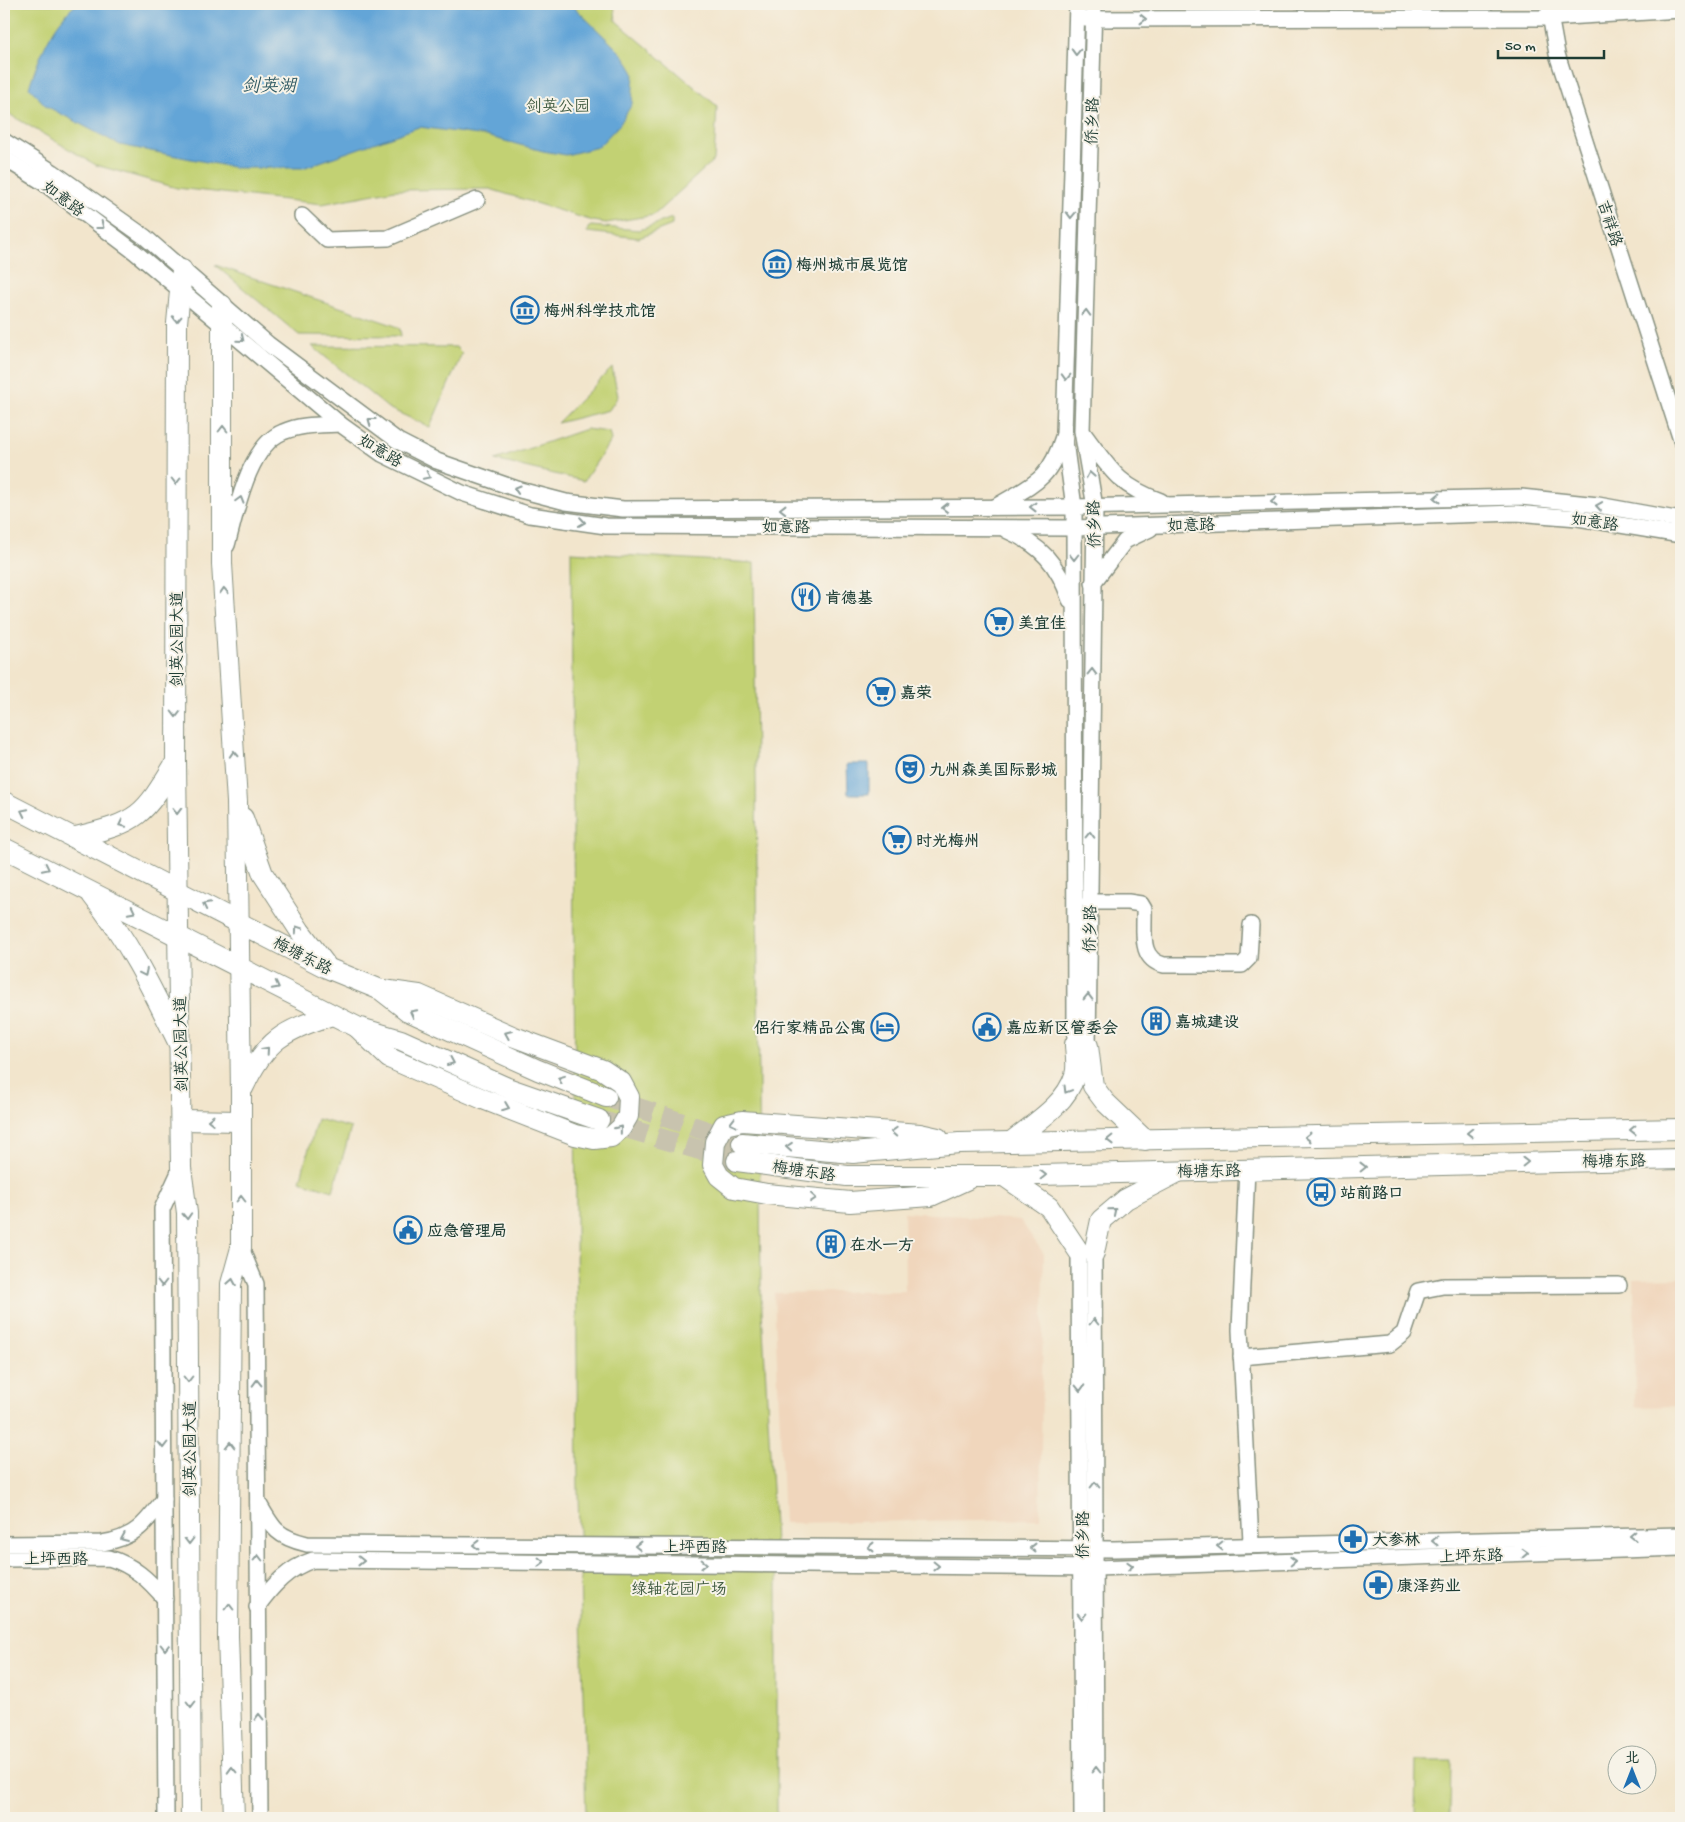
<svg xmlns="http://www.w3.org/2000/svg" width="1685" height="1822" font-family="'Gochi Hand','LXGW WenKai TC',sans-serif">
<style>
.built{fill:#f0d6bc}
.green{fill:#c2d173;stroke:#708754}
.water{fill:#63a5d7;stroke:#417186}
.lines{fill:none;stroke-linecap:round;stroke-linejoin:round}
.major-tunnel{stroke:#c8c3ae;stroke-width:20;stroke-dasharray:20 10;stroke-linecap:butt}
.minor-casing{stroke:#889180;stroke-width:18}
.major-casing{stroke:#889180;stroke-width:22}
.minor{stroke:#fff;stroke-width:15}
.major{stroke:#fff;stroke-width:20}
.oneway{stroke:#8f9e9a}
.labels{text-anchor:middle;stroke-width:4;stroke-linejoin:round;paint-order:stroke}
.park-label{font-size:16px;fill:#405b41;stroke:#f7f3e8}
.street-label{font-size:16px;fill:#1f3d34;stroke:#f7f3e8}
.poi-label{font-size:16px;font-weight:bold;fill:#1f3d34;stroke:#f7f3e8;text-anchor:start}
.water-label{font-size:18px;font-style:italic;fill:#335c65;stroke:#f7f3e8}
</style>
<rect width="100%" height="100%" fill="#f7f3e8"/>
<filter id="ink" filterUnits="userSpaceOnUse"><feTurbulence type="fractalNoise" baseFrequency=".02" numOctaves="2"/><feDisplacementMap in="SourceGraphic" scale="10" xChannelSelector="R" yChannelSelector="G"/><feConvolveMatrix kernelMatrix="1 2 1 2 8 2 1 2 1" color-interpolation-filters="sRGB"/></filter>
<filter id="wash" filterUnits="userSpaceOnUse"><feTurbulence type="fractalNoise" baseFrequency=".0096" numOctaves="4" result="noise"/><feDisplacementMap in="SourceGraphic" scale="20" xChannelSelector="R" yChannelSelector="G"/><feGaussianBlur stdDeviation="1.12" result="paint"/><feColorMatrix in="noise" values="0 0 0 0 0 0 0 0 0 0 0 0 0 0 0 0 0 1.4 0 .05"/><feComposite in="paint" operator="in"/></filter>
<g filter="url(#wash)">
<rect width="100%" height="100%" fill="#f2e5cc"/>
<g class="built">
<path d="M904,1212l116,8 24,34 -4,265 -256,4 -10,-230 131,-2z"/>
<path d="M1681,1278v128l-46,1 -1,-128z"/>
</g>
<g class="green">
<path d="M4,4h610l2,17 101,85 -3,54 -60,55 -48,8 -13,-2 -103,-32 -95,1 -73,14 -145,-16 -81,-23 -92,-54z"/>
<path d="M672,218v7l-33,13 -52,-6 1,-4 3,-2 49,4z"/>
<path d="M215,265l178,60 7,4 1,7 -102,-1z"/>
<path d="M312,346l144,1 6,6 -32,74 -42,-19z"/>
<path d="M612,368l6,28 -9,14 -52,13z"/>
<path d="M586,429l23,3 2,8 -27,41 -89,-21z"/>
<path d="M571,552l183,11 7,730 16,286v239h-191l-8,-327z"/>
<path d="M317,1119l34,9 -18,63 -33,-10z"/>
<path d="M1416,1761h35l-1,57h-35z"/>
</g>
<g class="water">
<path d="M77,4h494l53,52 10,17 -2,31 -12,20 -22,23 -32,8 -23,-4 -57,-15 -67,-9 -116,41h-66l-117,-23 -74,-39 -17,-19c10,-29 23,-64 48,-83z"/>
<path d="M847,764h22v30h-21z"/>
</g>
</g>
<g filter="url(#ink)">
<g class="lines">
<g class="major-tunnel">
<path d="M606,1097l136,46"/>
<path d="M599,1120l138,41"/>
</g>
<g class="minor-casing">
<g id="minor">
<path d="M1548,4l9,50 124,386"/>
<path d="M1085,19l464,-1 132,-8"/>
<path d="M4,141l49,31 92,65 123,107 130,97 39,20 83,29 46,12 57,7 451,-2 447,-10 77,8 83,15"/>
<path d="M4,158l40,25 91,69 205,172 42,30 80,39 68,22 76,11 468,2 442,-15 62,5 103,17"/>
<path d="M302,216l25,24 61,-2 89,-38"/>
<path d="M1084,434c26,35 34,52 77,67"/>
<path d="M995,507c38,-23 54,-25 68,-70"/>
<path d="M1006,530c35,15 52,34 64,70"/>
<path d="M227,545c9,-32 21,-99 56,-113 18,-8 38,-7 57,-8"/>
<path d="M1093,583l32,-42 25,-12"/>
<path d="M1089,902h39l13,2 3,5c1,22 -6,50 20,56h78l7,-7 2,-33"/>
<path d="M1075,1044l-1,-537 -10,-73 13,-430"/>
<path d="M1088,1046l7,-539 -13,-76 12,-427"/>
<path d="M1247,1169l-7,161 11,212"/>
<path d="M241,1248l15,36 4,534"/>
<path d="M1079,1252l3,566"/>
<path d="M1094,1253l2,565"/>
<path d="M1241,1357l149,-13 14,-11 14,-42 25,-5 176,-1"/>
<path d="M258,1502c15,27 19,35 49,42l807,5 567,-14"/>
<path d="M4,1544l98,-1c33,-5 43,-19 62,-44"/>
<path d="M4,1559l105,-1c24,7 40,22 56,41"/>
<path d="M257,1607c15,-21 31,-39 56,-47l783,8 585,-20"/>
<path d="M166,1818l-4,-609 19,-41"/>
</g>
</g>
<g class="major-casing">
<g id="major">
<path d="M182,270l-5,53 -1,439 5,406 6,45 4,605"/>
<path d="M222,305v259l15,238 4,290v156l-10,36 -3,352 6,182"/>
<path d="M4,802l323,166 54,22 27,21 130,59 68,27"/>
<path d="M243,818l20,56 37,57 25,33"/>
<path d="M76,837c63,-15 67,-20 100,-75"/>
<path d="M4,848l353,179 44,13 109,49 89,31"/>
<path d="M92,895c38,48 59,92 86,147"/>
<path d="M358,1028l31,30 94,41 92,36 19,4 17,-2 10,-9 7,-12 1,-19 -8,-15 -18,-12 -91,-34 -93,-41 -36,-5"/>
<path d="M1088,1046l5,40 12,16 40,38"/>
<path d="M243,1088c23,-49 40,-57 89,-73"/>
<path d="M181,1120l60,1"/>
<path d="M938,1138l-18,-4 -178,-13 -18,4 -9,17 -2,23 6,11 15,12 33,6 83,8 81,-6 37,-17"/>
<path d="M1011,1142c22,-18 55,-37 64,-67 3,-9 0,-22 0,-31"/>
<path d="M742,1143l111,10 106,-10 722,-14"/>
<path d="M737,1161l110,15h157l677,-17"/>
<path d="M1004,1176l45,31 30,45"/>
<path d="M1094,1253l7,-33 25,-21 52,-27"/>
</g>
</g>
<use href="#minor" class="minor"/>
<use href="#major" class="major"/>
</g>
<defs><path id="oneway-chevron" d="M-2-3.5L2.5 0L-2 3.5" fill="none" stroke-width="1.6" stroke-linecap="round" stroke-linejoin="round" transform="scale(1.25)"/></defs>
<g class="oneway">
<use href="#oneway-chevron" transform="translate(1143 19)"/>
<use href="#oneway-chevron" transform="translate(1076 52) rotate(92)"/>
<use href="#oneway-chevron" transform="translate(1071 215) rotate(92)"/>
<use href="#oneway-chevron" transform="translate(101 226) rotate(37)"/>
<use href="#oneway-chevron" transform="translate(1086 313) rotate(-88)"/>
<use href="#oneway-chevron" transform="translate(177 319) rotate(92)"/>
<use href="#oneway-chevron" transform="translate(241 339) rotate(40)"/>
<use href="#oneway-chevron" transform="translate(1066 377) rotate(92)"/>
<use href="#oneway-chevron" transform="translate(371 421) rotate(-143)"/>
<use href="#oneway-chevron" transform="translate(223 429) rotate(-90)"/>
<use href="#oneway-chevron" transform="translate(1090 475) rotate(-100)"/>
<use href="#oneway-chevron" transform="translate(427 476) rotate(26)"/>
<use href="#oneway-chevron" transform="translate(176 481) rotate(90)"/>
<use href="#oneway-chevron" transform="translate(517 489) rotate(-163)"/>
<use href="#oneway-chevron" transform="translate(1437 498) rotate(179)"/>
<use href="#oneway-chevron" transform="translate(240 500) rotate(-74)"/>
<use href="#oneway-chevron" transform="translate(1274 502) rotate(179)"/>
<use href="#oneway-chevron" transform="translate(1599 506) rotate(-171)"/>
<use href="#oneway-chevron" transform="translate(1033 507) rotate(180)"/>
<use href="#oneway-chevron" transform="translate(945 508) rotate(180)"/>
<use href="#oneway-chevron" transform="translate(783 509) rotate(180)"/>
<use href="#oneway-chevron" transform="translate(582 522) rotate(8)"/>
<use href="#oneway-chevron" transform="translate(1074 557) rotate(90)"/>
<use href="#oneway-chevron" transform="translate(224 591) rotate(-93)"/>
<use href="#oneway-chevron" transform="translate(1092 672) rotate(-89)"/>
<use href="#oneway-chevron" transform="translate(176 714) rotate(90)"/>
<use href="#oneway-chevron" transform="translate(234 754) rotate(-93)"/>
<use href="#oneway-chevron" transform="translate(177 811) rotate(89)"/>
<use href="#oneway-chevron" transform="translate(24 812) rotate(-154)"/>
<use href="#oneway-chevron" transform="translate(122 824) rotate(154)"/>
<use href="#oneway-chevron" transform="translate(1090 835) rotate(-89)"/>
<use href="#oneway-chevron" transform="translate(46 868) rotate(26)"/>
<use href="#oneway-chevron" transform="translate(206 905) rotate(-153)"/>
<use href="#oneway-chevron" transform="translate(132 911) rotate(27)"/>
<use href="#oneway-chevron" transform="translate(298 929) rotate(-124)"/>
<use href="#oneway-chevron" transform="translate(144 973) rotate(64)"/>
<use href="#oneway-chevron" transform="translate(276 986) rotate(27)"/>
<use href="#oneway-chevron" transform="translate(1088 997) rotate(-89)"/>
<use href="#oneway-chevron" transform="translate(413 1013) rotate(-153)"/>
<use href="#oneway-chevron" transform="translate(508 1034) rotate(-157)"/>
<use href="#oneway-chevron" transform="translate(266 1050) rotate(-49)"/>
<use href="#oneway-chevron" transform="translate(451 1062) rotate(24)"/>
<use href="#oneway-chevron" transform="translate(561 1079) rotate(-158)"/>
<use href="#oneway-chevron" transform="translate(1067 1090) rotate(121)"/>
<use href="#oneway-chevron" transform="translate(506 1107) rotate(21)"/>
<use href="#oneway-chevron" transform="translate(211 1120) rotate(-179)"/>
<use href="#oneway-chevron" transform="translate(733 1123) rotate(166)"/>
<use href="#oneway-chevron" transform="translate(619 1129) rotate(-51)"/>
<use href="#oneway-chevron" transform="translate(1633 1130) rotate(179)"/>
<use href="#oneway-chevron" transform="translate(894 1132) rotate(-177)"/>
<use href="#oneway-chevron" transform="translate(1470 1133) rotate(179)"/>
<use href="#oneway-chevron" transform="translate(1308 1137) rotate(179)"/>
<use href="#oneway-chevron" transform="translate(1110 1140) rotate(179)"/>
<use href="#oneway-chevron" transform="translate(789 1147) rotate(-175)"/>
<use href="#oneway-chevron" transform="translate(1525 1162) rotate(-1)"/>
<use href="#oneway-chevron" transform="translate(1363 1167) rotate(-1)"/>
<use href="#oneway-chevron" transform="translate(1043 1175) rotate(-1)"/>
<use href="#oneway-chevron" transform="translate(813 1198) rotate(5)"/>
<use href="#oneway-chevron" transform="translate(241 1199) rotate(-90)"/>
<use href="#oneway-chevron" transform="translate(1113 1211) rotate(-40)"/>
<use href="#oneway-chevron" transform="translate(187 1216) rotate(87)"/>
<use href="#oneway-chevron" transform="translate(232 1282) rotate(-80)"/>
<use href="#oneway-chevron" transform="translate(162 1283) rotate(90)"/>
<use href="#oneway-chevron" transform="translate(1094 1322) rotate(-90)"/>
<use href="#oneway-chevron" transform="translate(188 1379) rotate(90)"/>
<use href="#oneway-chevron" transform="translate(257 1383) rotate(-91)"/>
<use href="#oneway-chevron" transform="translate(1080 1388) rotate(89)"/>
<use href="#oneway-chevron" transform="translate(163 1445) rotate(90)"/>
<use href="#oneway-chevron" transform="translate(230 1445) rotate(-90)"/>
<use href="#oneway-chevron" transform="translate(1095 1485) rotate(-90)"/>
<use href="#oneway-chevron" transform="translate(1633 1536) rotate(179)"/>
<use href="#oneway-chevron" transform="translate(124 1538) rotate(157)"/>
<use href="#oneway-chevron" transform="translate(189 1541) rotate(90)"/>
<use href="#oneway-chevron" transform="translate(1435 1541) rotate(179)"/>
<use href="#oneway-chevron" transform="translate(476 1545) rotate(-180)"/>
<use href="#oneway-chevron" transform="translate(638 1546) rotate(-180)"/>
<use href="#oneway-chevron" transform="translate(1220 1546) rotate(179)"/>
<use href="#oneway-chevron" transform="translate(871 1547) rotate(-180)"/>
<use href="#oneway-chevron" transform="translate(1033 1548) rotate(-180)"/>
<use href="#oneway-chevron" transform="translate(1525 1553) rotate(-2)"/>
<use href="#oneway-chevron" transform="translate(258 1558) rotate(-90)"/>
<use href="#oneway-chevron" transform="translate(361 1561) rotate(1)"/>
<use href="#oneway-chevron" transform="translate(1293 1561) rotate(-2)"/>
<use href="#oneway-chevron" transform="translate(541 1562) rotate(1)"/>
<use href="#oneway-chevron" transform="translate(704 1564) rotate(1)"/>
<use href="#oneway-chevron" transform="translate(936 1566) rotate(1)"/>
<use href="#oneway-chevron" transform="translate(1130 1566) rotate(-2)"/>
<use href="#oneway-chevron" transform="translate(229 1607) rotate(-90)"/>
<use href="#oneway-chevron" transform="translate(1082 1616) rotate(90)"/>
<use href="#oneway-chevron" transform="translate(165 1647) rotate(90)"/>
<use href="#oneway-chevron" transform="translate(191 1704) rotate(90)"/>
<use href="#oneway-chevron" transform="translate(259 1717) rotate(-91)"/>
<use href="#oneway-chevron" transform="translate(232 1770) rotate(-92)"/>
<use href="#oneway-chevron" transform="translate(1096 1770) rotate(-90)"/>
</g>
</g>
<defs>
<g id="museum-ring" transform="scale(1.4375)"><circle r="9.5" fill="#f7f3e8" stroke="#1f6fb2" stroke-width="1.5"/><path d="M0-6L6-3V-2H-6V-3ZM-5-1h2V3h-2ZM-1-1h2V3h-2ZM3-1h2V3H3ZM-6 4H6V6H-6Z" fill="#1f6fb2"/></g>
<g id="restaurant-ring" transform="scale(1.4375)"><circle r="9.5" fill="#f7f3e8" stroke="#1f6fb2" stroke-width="1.5"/><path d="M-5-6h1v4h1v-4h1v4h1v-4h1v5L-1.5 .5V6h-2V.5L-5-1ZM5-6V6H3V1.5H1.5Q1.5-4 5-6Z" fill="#1f6fb2"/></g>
<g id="supermarket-ring" transform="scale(1.4375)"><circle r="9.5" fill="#f7f3e8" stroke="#1f6fb2" stroke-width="1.5"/><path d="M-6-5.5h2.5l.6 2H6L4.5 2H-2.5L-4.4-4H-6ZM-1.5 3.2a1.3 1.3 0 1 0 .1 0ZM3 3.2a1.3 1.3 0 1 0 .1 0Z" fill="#1f6fb2"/></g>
<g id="theatre-ring" transform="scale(1.4375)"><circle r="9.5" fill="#f7f3e8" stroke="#1f6fb2" stroke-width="1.5"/><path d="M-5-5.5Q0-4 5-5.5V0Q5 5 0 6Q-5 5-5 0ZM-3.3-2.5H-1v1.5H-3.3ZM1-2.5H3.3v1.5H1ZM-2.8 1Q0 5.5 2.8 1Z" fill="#1f6fb2"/></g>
<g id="building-ring" transform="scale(1.4375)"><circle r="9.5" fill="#f7f3e8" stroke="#1f6fb2" stroke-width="1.5"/><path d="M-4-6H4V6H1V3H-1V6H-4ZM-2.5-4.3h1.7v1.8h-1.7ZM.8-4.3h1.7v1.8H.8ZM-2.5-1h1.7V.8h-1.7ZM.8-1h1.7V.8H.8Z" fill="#1f6fb2"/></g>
<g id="hotel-ring" transform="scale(1.4375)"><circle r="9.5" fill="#f7f3e8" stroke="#1f6fb2" stroke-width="1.5"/><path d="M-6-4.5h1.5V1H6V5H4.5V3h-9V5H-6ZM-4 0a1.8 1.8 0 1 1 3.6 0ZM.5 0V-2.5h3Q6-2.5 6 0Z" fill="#1f6fb2"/></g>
<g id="civic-ring" transform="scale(1.4375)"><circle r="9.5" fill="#f7f3e8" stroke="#1f6fb2" stroke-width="1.5"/><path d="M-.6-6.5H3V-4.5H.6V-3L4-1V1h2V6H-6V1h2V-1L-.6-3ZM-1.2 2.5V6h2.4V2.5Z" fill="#1f6fb2"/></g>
<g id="bus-ring" transform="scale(1.4375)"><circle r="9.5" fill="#f7f3e8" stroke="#1f6fb2" stroke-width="1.5"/><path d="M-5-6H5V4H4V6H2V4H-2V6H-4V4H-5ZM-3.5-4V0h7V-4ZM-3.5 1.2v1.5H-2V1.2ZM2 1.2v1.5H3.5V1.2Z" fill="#1f6fb2"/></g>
<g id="pharmacy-ring" transform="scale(1.4375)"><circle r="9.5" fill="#f7f3e8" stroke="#1f6fb2" stroke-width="1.5"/><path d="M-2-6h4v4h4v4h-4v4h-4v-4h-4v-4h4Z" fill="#1f6fb2"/></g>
</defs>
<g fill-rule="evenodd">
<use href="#museum-ring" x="777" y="264"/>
<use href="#museum-ring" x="525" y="310"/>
<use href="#restaurant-ring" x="806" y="597"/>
<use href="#supermarket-ring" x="999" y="622"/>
<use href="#supermarket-ring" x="881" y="692"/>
<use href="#theatre-ring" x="910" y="769"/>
<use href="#supermarket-ring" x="897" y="840"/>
<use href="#building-ring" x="1156" y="1021"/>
<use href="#hotel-ring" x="885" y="1027"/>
<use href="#civic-ring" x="987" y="1027"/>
<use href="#bus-ring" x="1321" y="1192"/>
<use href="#civic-ring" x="408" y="1230"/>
<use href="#building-ring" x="831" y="1244"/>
<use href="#pharmacy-ring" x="1353" y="1539"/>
<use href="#pharmacy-ring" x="1378" y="1585"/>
</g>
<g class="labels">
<g class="park-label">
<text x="558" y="111">剑英公园</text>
<text x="679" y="1594">绿轴花园广场</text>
</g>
<g class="street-label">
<text transform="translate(1091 121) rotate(-88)" y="6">侨乡路</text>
<text transform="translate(64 198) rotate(37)" y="6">如意路</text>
<text transform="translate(1611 223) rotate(72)" y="6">吉祥路</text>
<text transform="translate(381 450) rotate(31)" y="6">如意路</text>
<text transform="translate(1595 521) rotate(8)" y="6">如意路</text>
<text transform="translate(1093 524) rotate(-91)" y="6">侨乡路</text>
<text transform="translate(1191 524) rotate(-2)" y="6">如意路</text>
<text x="786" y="532">如意路</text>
<text transform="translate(176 639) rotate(-90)" y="6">剑英公园大道</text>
<text transform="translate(1089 929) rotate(-89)" y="6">侨乡路</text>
<text transform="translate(303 955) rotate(27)" y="6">梅塘东路</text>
<text transform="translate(180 1044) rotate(-91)" y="6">剑英公园大道</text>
<text transform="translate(1614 1160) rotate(-1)" y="6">梅塘东路</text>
<text transform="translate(804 1170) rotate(8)" y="6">梅塘东路</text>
<text transform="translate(1209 1170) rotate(-1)" y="6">梅塘东路</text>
<text transform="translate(189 1449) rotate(-90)" y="6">剑英公园大道</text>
<text transform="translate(1082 1535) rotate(-90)" y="6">侨乡路</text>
<text x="695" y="1552">上坪西路</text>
<text transform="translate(1471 1555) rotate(-2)" y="6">上坪东路</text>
<text x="56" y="1564">上坪西路</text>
</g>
<g class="poi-label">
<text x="796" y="270">梅州城市展览馆</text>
<text x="544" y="316">梅州科学技术馆</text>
<text x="825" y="603">肯德基</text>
<text x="1018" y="628">美宜佳</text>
<text x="900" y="698">嘉荣</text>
<text x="929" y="775">九州森美国际影城</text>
<text x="916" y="846">时光梅州</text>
<text x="1175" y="1027">嘉城建设</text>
<text x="866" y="1033" text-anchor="end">侣行家精品公寓</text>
<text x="1006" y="1033">嘉应新区管委会</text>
<text x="1340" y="1198">站前路口</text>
<text x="427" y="1236">应急管理局</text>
<text x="850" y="1250">在水一方</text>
<text x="1372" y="1545">大参林</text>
<text x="1397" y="1591">康泽药业</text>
</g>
<g class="water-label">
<text x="269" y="91">剑英湖</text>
</g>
</g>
<rect width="1685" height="1822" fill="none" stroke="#f7f3e8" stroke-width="20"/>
<g transform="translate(1632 1770)"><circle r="24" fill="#f7f3e8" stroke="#a1aaa0"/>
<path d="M0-4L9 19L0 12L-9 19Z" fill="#1f6fb2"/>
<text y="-8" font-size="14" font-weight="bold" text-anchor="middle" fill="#1f3d34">北</text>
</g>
<path d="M1498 50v8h106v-8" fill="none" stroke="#1f3d34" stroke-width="2.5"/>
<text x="1505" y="50" font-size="15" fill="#1f3d34" stroke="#f7f3e8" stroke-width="4" paint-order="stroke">50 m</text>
</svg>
